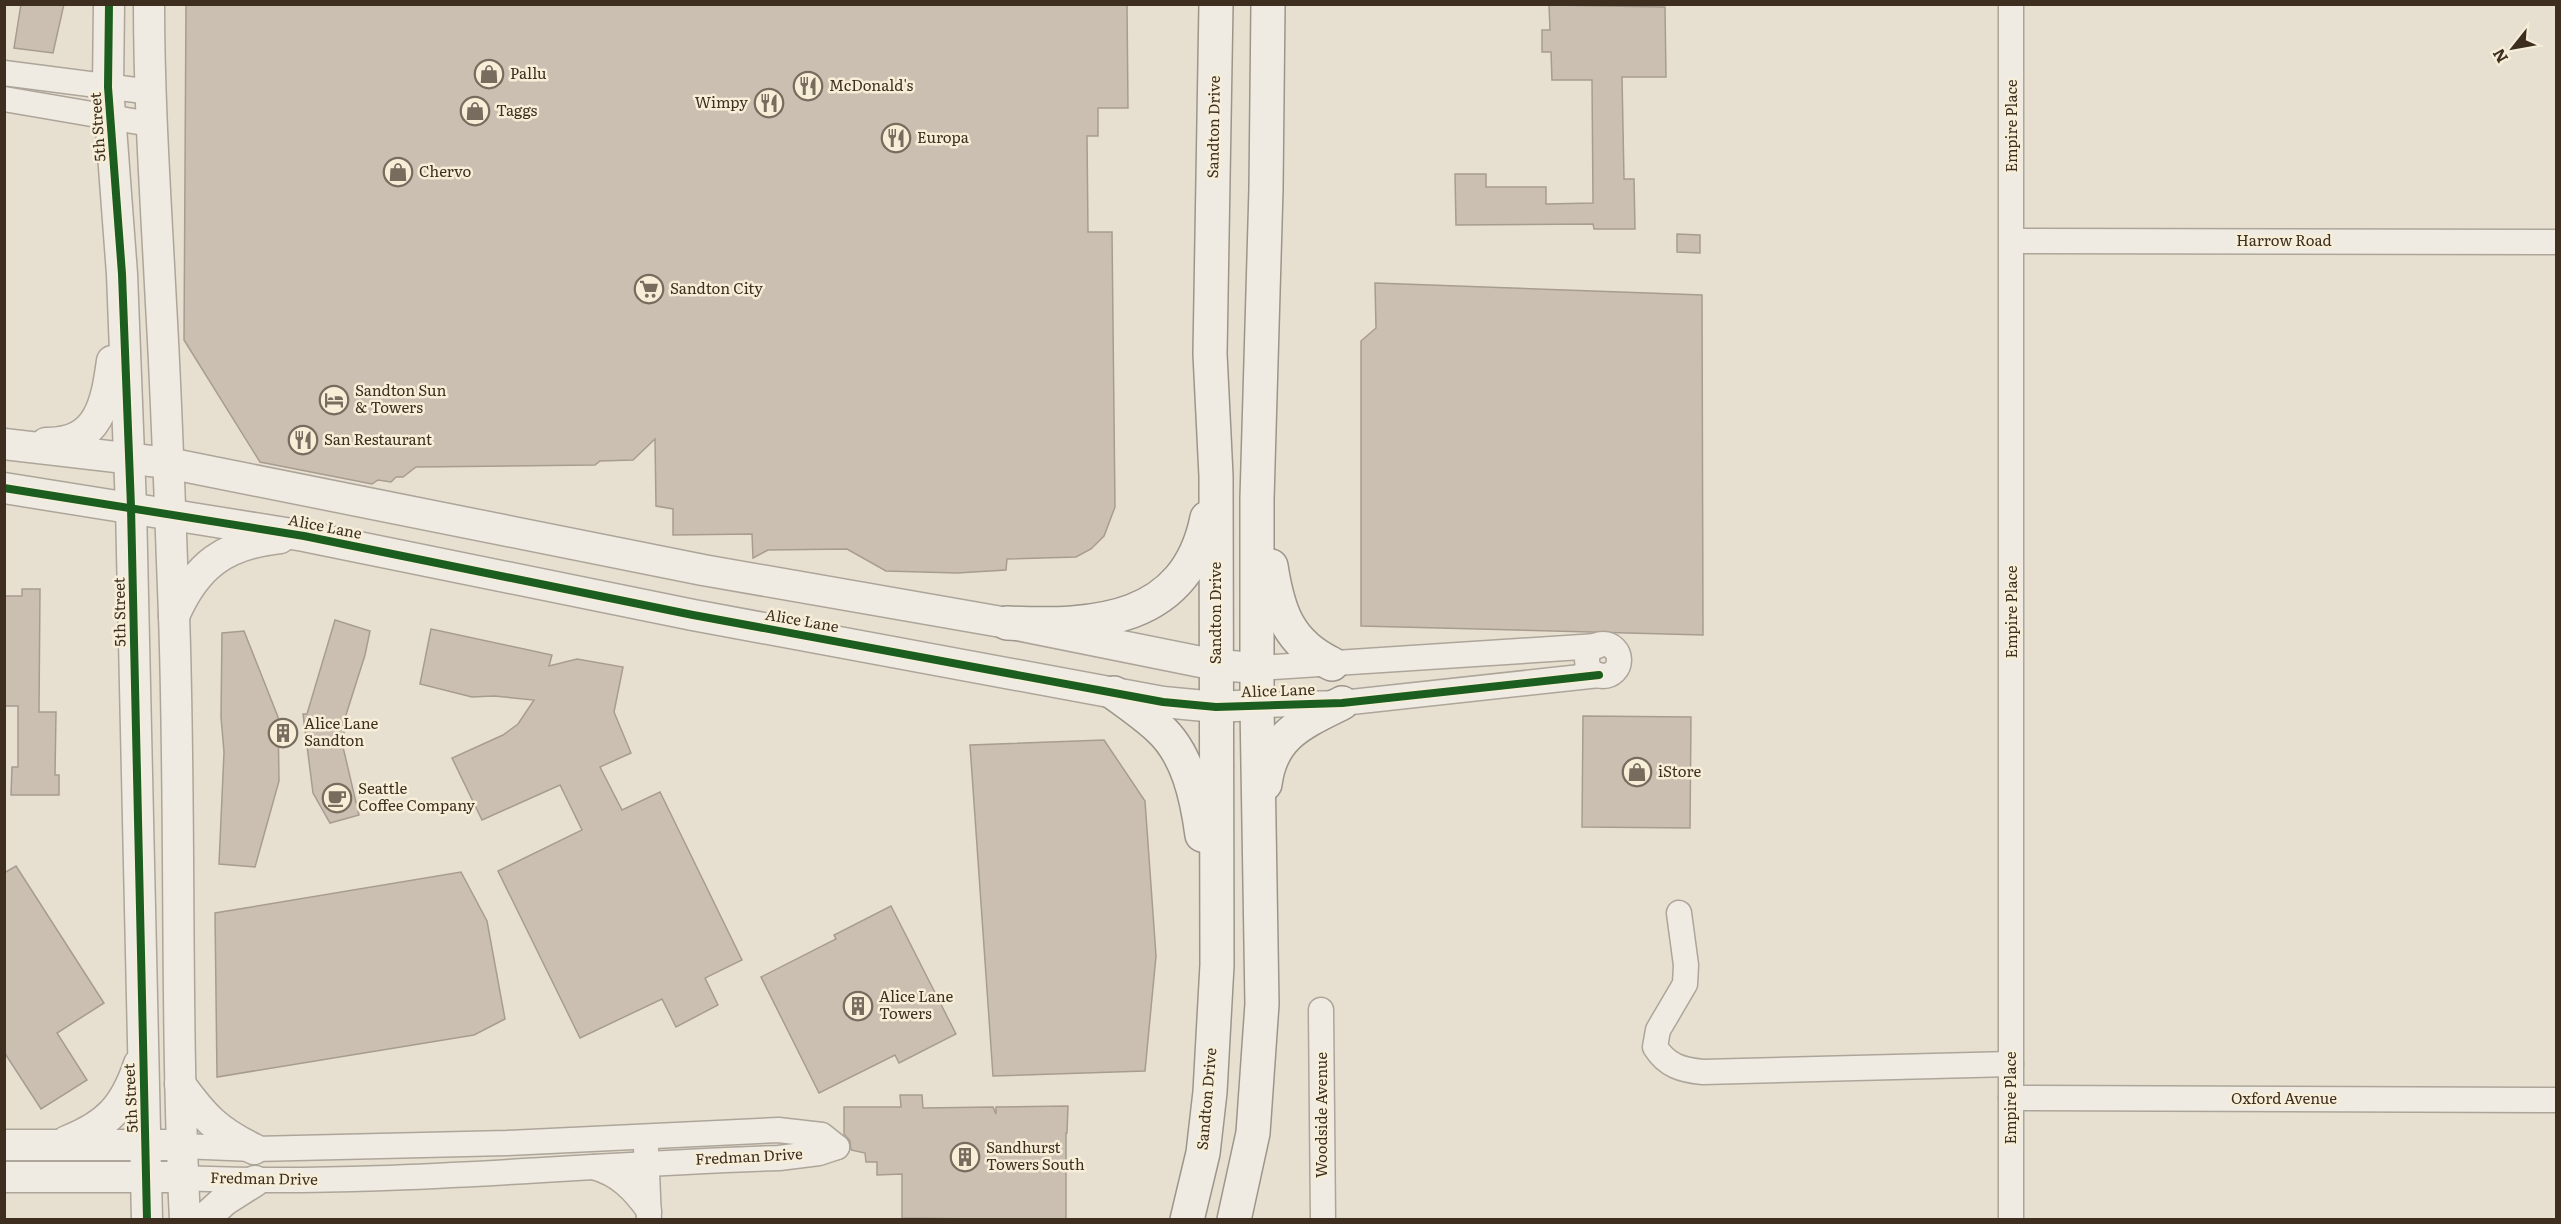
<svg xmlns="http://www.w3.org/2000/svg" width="2561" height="1224" font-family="Literata,serif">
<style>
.building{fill:#cbbfb2;stroke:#a89c90;stroke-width:1.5}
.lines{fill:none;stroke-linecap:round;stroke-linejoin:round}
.minor-casing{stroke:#ada599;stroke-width:27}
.tertiary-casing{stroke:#ada599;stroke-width:33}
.secondary-casing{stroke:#9c958a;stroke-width:36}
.minor{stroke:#efebe3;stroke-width:24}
.tertiary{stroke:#efebe3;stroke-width:30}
.secondary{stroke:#efebe3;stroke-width:33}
.cycleway-casing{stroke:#f7eed8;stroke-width:11}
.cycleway{stroke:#1b5e20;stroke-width:8}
.labels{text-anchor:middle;stroke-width:5;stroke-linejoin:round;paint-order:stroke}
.poi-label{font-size:15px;fill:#3d2e20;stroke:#f7eed8;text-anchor:start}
.street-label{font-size:15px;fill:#3d2e20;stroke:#f7eed8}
</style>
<rect width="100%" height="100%" fill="#e7e0d1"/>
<g class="building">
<path d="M21,4h43l-11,49 -39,-5z"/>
<path d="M186,4h941l1,104h-30v28h-11l1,96h24l3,275 -11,29 -13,13 -15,8 -69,2 -1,11 -49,3 -71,-2 -39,-22 -79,1 -15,8 -1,-24 -79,1v-26l-17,-3 -1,-67 -22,21 -33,1 -5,4 -179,2 -13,10h-7l-5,5 -13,-2 -6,4 -112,-22 -76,-122z"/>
<path d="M1549,5l116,2 1,70h-44l2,102h10l1,50h-41l-1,-5 -137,1 -1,-51h31v13h60v17l47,-1 -1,-123h-40l-1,-28h-9v-22h8z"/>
<path d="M1677,234l23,1v18l-23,-1z"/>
<path d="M1375,283l327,12 1,340 -342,-9v-285l15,-13z"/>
<path d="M22,589h18l-1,123h17l-1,63h4v20h-48l1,-28h6v-61h-14v-110h18z"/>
<path d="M335,620l35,11 -5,24 -20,63 -2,29 16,68 -29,8 -17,-30 -10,-79h4z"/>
<path d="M431,629l121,26 -3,11 28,-7 46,8 -9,45 17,41 -31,14 22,43 38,-18 82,168 -37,18 13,27 -42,22 -14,-28 -82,39 -82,-167 84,-41 -22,-45 -78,35 -30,-62 51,-23 15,-11 16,-24 -40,-4 -22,1 -52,-13z"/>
<path d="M244,631l34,86 1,64 -24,86 -36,-3 5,-112 -3,-35 1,-84z"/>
<path d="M1583,716l108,1 -1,111 -108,-1z"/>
<path d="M1104,740l41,61 11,155 -11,115 -152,5 -23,-331z"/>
<path d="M16,866l88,137 -47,30 30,47 -46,29 -37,-57v-179z"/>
<path d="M461,872l26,49 18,98 -31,16 -257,42 -2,-164z"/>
<path d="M891,906l65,128 -57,29 -4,-8 -76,38 -58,-116 75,-38 -2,-4z"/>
<path d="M900,1095h22l1,13 70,-1 3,7v-7l72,-1 -1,27h-1v87l-164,-2v-44l-25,1v-13h-11l-1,-9 -14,-3 -1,-9 -6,-7v-27h57z"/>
</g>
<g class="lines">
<g class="minor-casing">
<g id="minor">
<path d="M2011,4v1216"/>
<path d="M4,73l147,19"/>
<path d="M4,99l146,25"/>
<path d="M2012,241l544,1"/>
<circle cx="1603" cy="660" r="16"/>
<path d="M1258,668l339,-22"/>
<path d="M1257,705l85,-2 257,-28"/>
<path d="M1679,913l7,52 -1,19 -27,46 -3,17c12,19 27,23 48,25l308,-8"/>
<path d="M1321,1010l2,210"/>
<path d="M2011,1098l545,2"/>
<path d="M182,1146l72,3 253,-6 271,-13 44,5 15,12"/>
<path d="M646,1148l3,72"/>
<path d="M593,1167c26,7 41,23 56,44"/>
<path d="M183,1178c199,9 397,-14 596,-20l40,-5 18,-6"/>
</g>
</g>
<g class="tertiary-casing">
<g id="tertiary">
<path d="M109,4l-1,83 14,187 9,233 16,713"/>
<path d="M149,4c0,100 7,200 12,300 6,103 9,207 13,311 7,201 1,403 11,605"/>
<path d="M46,443c53,1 60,-39 66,-82"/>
<path d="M4,444l164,19 535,107 304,53 209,42 42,3"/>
<path d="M4,488l300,48 389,79 470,87 53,5 41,-2"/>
<path d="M174,616c22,-51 51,-72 106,-78"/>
<path d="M180,1084c24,33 37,47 74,65"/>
<path d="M67,1141c41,-16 58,-35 72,-77"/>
<path d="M4,1145h163"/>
<path d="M4,1177h164"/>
<path d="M203,1220l22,-20 30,-19"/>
</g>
</g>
<g class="secondary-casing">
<g id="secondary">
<path d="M1271,566c7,45 17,77 61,98"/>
<path d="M1007,623c88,4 179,-1 200,-105"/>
<path d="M1114,693c15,11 31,22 45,35 29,26 38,70 43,107"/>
<path d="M1265,784c6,-49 37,-61 77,-81"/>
<path d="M1187,1220l16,-67 7,-61 7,-127 -1,-489 -6,-122 6,-350"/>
<path d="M1234,1220l19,-87 9,-129 -5,-299v-206l9,-310 2,-185"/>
</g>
</g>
<use href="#minor" class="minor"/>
<use href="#tertiary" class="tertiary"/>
<use href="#secondary" class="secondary"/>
<g class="cycleway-casing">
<g id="cycleway">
<path d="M109,4l-1,83 14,187 9,233 16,713"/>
<path d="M4,488l300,48 389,79 470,87 53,5 126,-4 257,-28"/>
</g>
</g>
<use href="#cycleway" class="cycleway"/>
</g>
<defs>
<g id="shop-ring" transform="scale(1.5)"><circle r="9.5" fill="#f7eed8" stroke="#786c5e" stroke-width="1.5"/><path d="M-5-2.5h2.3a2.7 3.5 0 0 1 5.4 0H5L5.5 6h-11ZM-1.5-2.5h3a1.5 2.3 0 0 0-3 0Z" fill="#786c5e"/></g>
<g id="restaurant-ring" transform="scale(1.5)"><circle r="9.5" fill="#f7eed8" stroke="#786c5e" stroke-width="1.5"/><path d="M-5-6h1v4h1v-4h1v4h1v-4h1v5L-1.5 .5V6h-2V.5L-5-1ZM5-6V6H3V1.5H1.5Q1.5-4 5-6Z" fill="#786c5e"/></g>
<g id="supermarket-ring" transform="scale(1.5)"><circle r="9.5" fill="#f7eed8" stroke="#786c5e" stroke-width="1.5"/><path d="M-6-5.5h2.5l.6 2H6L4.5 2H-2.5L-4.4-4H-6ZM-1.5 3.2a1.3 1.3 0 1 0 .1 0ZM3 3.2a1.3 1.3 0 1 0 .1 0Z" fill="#786c5e"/></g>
<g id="hotel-ring" transform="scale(1.5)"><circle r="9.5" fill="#f7eed8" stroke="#786c5e" stroke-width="1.5"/><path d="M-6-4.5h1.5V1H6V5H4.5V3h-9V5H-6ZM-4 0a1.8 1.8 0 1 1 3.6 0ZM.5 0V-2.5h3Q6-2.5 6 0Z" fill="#786c5e"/></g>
<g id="building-ring" transform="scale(1.5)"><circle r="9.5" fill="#f7eed8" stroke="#786c5e" stroke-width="1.5"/><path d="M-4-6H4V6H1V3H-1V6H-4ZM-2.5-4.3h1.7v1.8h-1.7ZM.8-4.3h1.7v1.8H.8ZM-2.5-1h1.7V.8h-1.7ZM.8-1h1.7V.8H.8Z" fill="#786c5e"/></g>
<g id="cafe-ring" transform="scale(1.5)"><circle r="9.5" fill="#f7eed8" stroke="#786c5e" stroke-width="1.5"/><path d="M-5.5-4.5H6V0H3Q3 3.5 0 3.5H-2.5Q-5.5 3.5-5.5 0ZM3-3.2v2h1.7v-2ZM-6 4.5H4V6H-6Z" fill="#786c5e"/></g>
</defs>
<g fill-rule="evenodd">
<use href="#shop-ring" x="489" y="74"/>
<use href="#restaurant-ring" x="808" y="86"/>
<use href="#restaurant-ring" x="769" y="103"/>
<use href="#shop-ring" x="475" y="111"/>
<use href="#restaurant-ring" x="896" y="138"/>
<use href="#shop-ring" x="398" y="172"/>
<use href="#supermarket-ring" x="649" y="289"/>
<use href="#hotel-ring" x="334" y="400"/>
<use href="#restaurant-ring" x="303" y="440"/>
<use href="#building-ring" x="283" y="733"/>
<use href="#shop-ring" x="1637" y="772"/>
<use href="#cafe-ring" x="337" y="798"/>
<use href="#building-ring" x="858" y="1006"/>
<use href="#building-ring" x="965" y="1157"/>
</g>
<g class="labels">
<g class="poi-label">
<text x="510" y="79">Pallu</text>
<text x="829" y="91">McDonald's</text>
<text x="748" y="108" text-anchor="end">Wimpy</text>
<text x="496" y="116">Taggs</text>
<text x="917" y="143">Europa</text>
<text x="419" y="177">Chervo</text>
<text x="670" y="294">Sandton City</text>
<text x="355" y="396">Sandton Sun<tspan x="355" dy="17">&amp; Towers</tspan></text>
<text x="324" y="445">San Restaurant</text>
<text x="304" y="729">Alice Lane<tspan x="304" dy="17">Sandton</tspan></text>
<text x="1658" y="777">iStore</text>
<text x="358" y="794">Seattle<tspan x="358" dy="17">Coffee Company</tspan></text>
<text x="879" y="1002">Alice Lane<tspan x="879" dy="17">Towers</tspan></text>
<text x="986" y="1153">Sandhurst<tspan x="986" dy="17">Towers South</tspan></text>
</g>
<g class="street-label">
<text transform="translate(2012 126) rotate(-90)" y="5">Empire Place</text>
<text transform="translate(98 127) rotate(-94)" y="5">5th Street</text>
<text transform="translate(1214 127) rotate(-89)" y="5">Sandton Drive</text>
<text x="2284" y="246">Harrow Road</text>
<text transform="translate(325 527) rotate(11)" y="5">Alice Lane</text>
<text transform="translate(120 612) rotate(-91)" y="5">5th Street</text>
<text transform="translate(2012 612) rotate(-90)" y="5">Empire Place</text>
<text transform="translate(1216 613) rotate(-90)" y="5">Sandton Drive</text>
<text transform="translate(802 621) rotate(10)" y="5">Alice Lane</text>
<text transform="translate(1278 691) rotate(-2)" y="5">Alice Lane</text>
<text transform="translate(131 1098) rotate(-93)" y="5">5th Street</text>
<text transform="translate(2011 1098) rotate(-90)" y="5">Empire Place</text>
<text transform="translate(1207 1099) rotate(-85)" y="5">Sandton Drive</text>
<text x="2284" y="1104">Oxford Avenue</text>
<text transform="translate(1322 1115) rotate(-90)" y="5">Woodside Avenue</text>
<text transform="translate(749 1157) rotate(-3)" y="5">Fredman Drive</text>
<text transform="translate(264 1179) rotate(1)" y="5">Fredman Drive</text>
</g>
</g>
<rect width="2561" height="1224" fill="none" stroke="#3d2e20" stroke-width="12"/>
<g transform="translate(2513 48) rotate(239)" stroke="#f7eed8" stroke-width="4.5" paint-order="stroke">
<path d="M0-4.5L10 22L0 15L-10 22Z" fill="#3d2e20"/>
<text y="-9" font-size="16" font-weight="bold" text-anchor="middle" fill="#3d2e20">N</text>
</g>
</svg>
